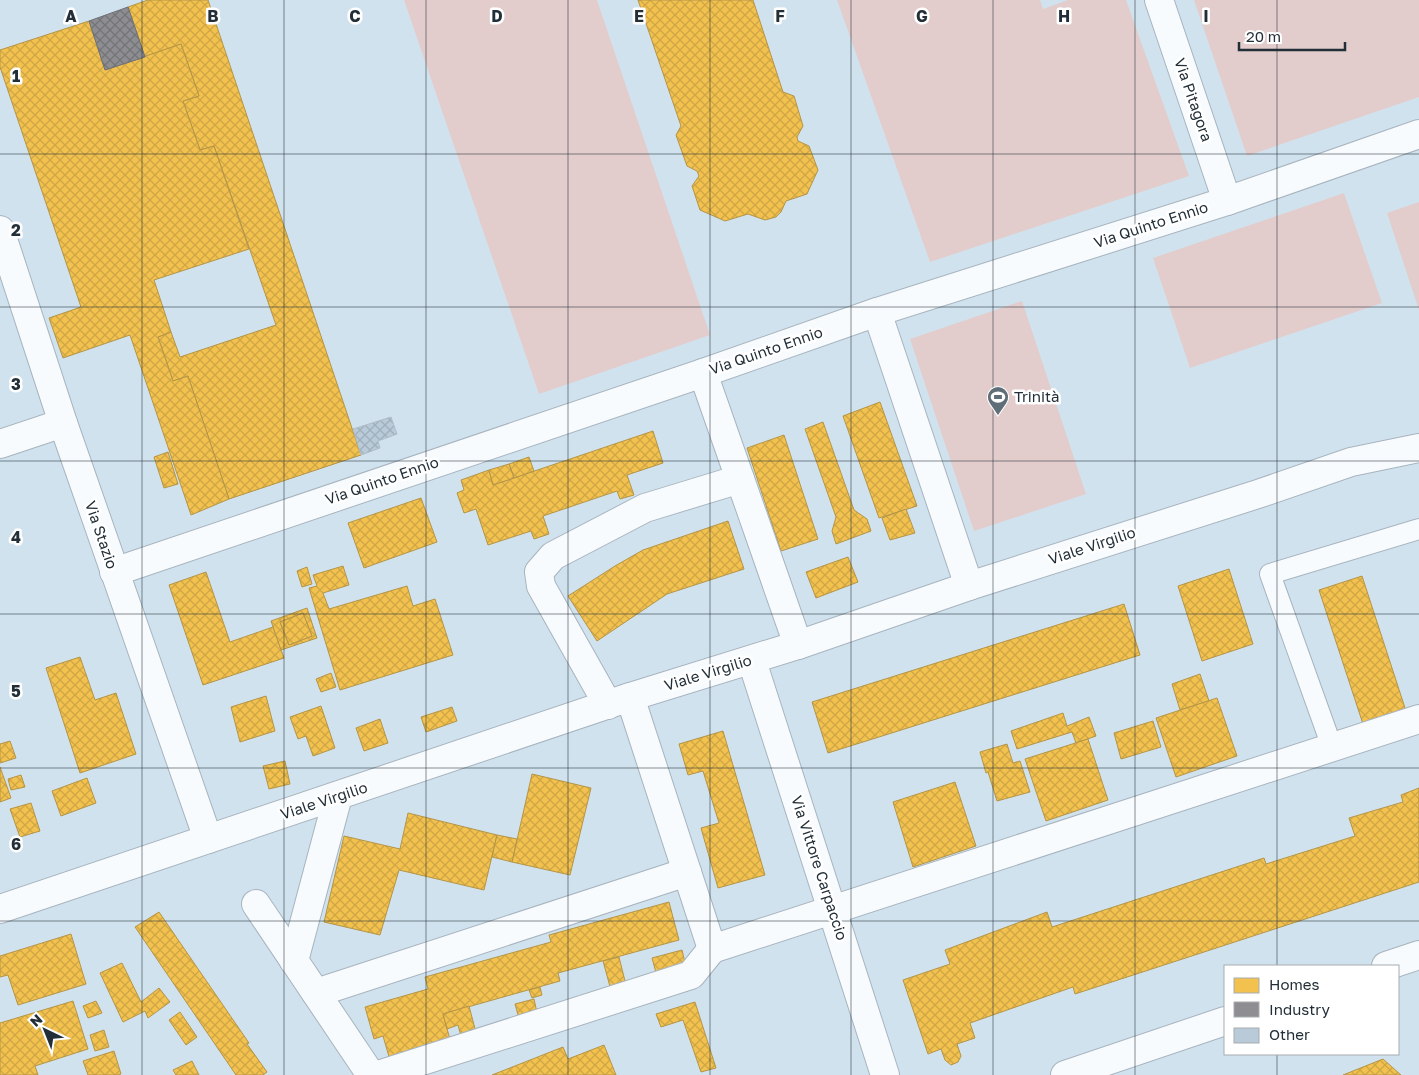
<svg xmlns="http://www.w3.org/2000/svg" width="1419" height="1075" font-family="'Golos Text',sans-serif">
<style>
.grass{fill:#e2cdcc}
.homes{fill:url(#homes-cross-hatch);stroke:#b49547;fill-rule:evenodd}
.industry{fill:url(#industry-cross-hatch);stroke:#6d7177}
.building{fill:url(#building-cross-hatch);stroke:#afbdc7}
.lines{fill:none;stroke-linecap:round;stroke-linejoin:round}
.lane-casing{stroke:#a7b4bf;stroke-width:22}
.street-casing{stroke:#a7b4bf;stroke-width:30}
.secondary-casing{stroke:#a7b4bf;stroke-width:30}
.lane{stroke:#f8fbfd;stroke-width:20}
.street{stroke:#f8fbfd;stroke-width:28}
.secondary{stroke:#f8fbfd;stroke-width:28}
.grid{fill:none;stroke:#232f38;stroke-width:1;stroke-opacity:0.55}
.labels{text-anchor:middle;stroke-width:5;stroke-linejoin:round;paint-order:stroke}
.street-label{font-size:15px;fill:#232f38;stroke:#fff}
.poi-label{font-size:15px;fill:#232f38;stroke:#fff;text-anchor:start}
.grid-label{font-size:16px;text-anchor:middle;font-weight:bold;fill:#232f38;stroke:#fff;stroke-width:5;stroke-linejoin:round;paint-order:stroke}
</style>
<defs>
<pattern id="homes-cross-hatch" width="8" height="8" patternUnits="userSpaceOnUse" patternTransform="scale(1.25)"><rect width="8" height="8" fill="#f2c14e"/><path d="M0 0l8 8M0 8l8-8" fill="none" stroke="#cfa645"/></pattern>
<pattern id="industry-cross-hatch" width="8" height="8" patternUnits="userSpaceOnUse" patternTransform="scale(1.25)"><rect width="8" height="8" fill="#8d8d92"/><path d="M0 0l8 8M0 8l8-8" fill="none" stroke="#737478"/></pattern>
<pattern id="building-cross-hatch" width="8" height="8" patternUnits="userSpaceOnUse" patternTransform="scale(1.25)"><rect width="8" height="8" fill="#b9cbd9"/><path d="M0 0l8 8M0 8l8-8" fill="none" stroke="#9fafbb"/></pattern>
</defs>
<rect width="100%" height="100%" fill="#d1e2ef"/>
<g class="grass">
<path d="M404,0h193l113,335 -171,59z"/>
<path d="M837,0h203l3,9 25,-9h58l63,176 -259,86z"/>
<path d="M1194,0h225v97l-172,59z"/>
<path d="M1344,193l38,110 -192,65 -37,-110z"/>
<path d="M1419,202v108l-32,-97z"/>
<path d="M1022,301l64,193 -112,37 -64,-192z"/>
</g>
<g class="homes">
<path d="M148,0h60l153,455 -132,44 -41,-123 -15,5 -15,-44 13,-5 9,25 96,-32 -62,-179 -14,4 -17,-49 16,-5 -18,-52 -36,13 -17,-50z"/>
<path d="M638,0h115l30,92 11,4 9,30 -6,11 1,4 11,5 9,24 -11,24 -21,7 -5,11 -5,5 -11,3 -17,-6 -23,7 -25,-11 -8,-24 7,-10 -2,-5 -10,-5 -11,-31 5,-9z"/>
<path d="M89,21l16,49 76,-26 18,52 -16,5 17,49 14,-4 35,103 -95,31 17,52 -13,5 15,44 15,-5 41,123 -38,16 -61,-180 -67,23 -14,-40 32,-11 -81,-240v-17z"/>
<path d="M880,402l37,104 -38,12 -36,-102z"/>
<path d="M823,422l31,88 13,9 4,12 -35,13 -4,-13 4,-14 -31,-88z"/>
<path d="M653,431l10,32 -36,12 7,20 -14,4 -3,-8 -74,25 6,18 -15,5 -3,-8 -43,14 -12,-36 -12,4 -7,-20 7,-3 -3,-10 28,-10 4,15z"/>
<path d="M784,435l34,104 -37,12 -34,-103z"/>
<path d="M168,452l10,32 -14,4 -10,-31z"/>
<path d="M529,457l5,14 -20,7 -5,-14z"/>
<path d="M509,464l5,14 -21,7 -4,-15z"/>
<path d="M421,498l16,44 -73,26 -16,-45z"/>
<path d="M906,509l9,24 -25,7 -8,-22z"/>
<path d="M728,521l16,48 -77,25 -70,47 -29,-45 47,-30 28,-16z"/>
<path d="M848,557l10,25 -42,16 -10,-26z"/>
<path d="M343,566l6,19 -26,8 6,16 78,-23 6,20 22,-7 18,56 -113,35 -31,-102 8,-2 -4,-11z"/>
<path d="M307,567l5,17 -10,3 -5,-16z"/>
<path d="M1229,569l24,75 -51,17 -24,-75z"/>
<path d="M206,572l24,70 43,-15 11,31 -81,27 -34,-100z"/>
<path d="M1362,576l44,135 -43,13 -44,-134z"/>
<path d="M1124,604l16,51 -312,98 -16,-51z"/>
<path d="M307,608l10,30 -36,12 -10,-29zM303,613l9,23 -23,9 -9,-23z"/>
<path d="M303,613l9,23 -23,9 -9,-23z"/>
<path d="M80,657l15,43 21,-7 20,61 -56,19 -34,-105z"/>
<path d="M331,673l5,14 -15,5 -5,-13z"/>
<path d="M1200,674l9,27 -29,9 -8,-26z"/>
<path d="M266,696l9,35 -35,11 -9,-35z"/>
<path d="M1217,698l20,58 -61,21 -20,-59z"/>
<path d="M321,706l14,42 -22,8 -7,-20 -8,3 -8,-22z"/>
<path d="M452,707l5,14 -31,11 -5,-15z"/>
<path d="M1063,713l4,13 22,-9 7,19 -20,7 -4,-11 -55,17 -6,-18z"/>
<path d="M380,719l8,24 -24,8 -8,-23z"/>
<path d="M1153,721l8,26 -40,12 -7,-26z"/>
<path d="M723,731l42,144 -47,13 -17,-60 18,-5 -16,-52 -15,4 -9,-31z"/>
<path d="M1088,739l20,61 -62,21 -21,-62z"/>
<path d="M10,741l6,17 -16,5v-19z"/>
<path d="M1007,744l6,19 7,-2 10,31 -33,9 -9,-29 -2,1 -6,-21z"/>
<path d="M285,761l5,23 -21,5 -6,-23z"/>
<path d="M0,767l11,31 -11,4z"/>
<path d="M532,774l59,14 -21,87 -58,-13z"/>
<path d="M21,775l4,12 -14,3 -3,-11z"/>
<path d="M87,778l9,25 -35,13 -9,-25z"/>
<path d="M955,782l21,64 -63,21 -20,-65z"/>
<path d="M1419,788v94l-344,112 -2,-7 -103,36 5,15 -18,6 4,12 -3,6 -7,3 -6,-5 -4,-11 -13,5 -25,-74 47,-16 -5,-14 102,-38 5,15 212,-69 2,6 89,-28 -6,-18 54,-16 -2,-7z"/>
<path d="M31,803l9,28 -20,6 -10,-28z"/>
<path d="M408,813l89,22 -13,55 -85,-20 -19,65 -56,-13 20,-86 56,13z"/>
<path d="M497,835l20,4 -5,23 -20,-5z"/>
<path d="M669,902l10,38 -121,33 2,8 -117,33 8,29 -61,17 -7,-24 -9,3 -9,-32 63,-18 -3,-12 126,-35 -2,-7z"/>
<path d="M159,912l90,131 -2,1 20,28 -4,3h-27l-101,-148z"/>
<path d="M71,934l15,50 -68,21 -10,-30 -8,2v-21z"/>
<path d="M682,950l5,21 -29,9 -6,-22z"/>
<path d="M619,957l8,32 -15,5 -9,-33z"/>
<path d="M122,963l19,39 18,-14 11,14 -22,16 -3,-7 -22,11 -23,-49z"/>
<path d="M540,987l2,8 -10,3 -3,-8z"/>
<path d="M534,999l4,18 -18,5 -5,-18z"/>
<path d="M73,1001l15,48 -53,17 3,9h-38v-52z"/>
<path d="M96,1001l6,12 -14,5 -5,-12z"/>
<path d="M695,1002l21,66 -15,4 -18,-52 -22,7 -5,-13z"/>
<path d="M469,1006l8,30 -15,4 -4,-15 -11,4 -4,-15z"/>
<path d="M180,1012l17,25 -11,8 -17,-25z"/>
<path d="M104,1030l5,17 -14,4 -5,-16z"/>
<path d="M604,1045l12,30h-124l71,-28 5,12z"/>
<path d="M114,1051l7,23 -4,1h-29l-5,-14z"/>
<path d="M1383,1059l18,16h-58z"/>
<path d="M192,1061l7,14h-23l-3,-5z"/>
</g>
<path class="industry" d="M128,7l17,50 -40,13 -16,-49z"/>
<path class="building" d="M391,417l6,17 -19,7 2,7 -19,7 -8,-26z"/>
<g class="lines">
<g class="lane-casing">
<path id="lane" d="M1332,747l-62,-173 149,-45"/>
</g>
<g class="street-casing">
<g id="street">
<path d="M1159,0l68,201"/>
<path d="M0,230l63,193 145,416"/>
<path d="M877,312l92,274"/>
<path d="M703,373l95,272"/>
<path d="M0,444l63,-21"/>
<path d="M114,572l589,-199 174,-61 350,-111 192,-67"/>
<path d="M752,661l133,414"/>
<path d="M630,697l82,252 707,-230"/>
<path d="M608,705l-67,-119 -2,-14 14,-16 92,-48 95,-29"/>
<path d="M256,904l115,171"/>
<path d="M294,961l44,-165"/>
<path d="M1386,966l33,-11"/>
<path d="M316,993l371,-121"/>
<path d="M378,1075l313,-100 21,-26"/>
<path d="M1065,1075l160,-54"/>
</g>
</g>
<g class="secondary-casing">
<path id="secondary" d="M0,909l630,-212 168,-52 171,-59 292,-93 90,-31 68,-14"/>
</g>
<use href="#lane" class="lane"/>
<use href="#street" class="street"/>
<use href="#secondary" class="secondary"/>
</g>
<path class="grid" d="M142,0v1075M284,0v1075M426,0v1075M568,0v1075M710,0v1075M851,0v1075M993,0v1075M1135,0v1075M1277,0v966M0,154h1419M0,307h1419M0,461h1419M0,614h1419M0,768h1419M0,921h1419M1277,1054v21"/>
<defs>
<g id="stadium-pin" transform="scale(1.125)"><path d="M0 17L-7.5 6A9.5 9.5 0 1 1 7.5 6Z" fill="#606e78" stroke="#fff"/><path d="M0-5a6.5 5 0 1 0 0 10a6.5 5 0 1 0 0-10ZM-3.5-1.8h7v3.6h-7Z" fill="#fff"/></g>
</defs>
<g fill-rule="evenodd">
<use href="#stadium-pin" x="998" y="397"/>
</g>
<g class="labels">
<g class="street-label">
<text transform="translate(1193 100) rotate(71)" y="5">Via Pitagora</text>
<text transform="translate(1151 225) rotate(-18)" y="5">Via Quinto Ennio</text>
<text transform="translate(766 351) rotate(-19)" y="5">Via Quinto Ennio</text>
<text transform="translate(382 481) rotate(-19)" y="5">Via Quinto Ennio</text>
<text transform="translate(101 535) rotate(71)" y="5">Via Stazio</text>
<text transform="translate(1092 546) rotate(-18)" y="5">Viale Virgilio</text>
<text transform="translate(708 673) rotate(-17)" y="5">Viale Virgilio</text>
<text transform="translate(324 801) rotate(-18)" y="5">Viale Virgilio</text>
<text transform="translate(819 868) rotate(72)" y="5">Via Vittore Carpaccio</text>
</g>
<g class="poi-label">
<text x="1014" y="402">Trinità</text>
</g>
</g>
<g class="grid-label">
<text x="71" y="22">A</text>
<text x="213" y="22">B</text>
<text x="355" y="22">C</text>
<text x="497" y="22">D</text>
<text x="639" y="22">E</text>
<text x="780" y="22">F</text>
<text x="922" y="22">G</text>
<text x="1064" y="22">H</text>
<text x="1206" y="22">I</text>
<text x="16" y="82">1</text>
<text x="16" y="236">2</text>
<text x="16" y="390">3</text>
<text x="16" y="543">4</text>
<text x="16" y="697">5</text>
<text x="16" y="850">6</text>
</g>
<rect x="1224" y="965" width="175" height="90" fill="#ffffff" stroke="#a7acaf"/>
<rect x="1234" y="978" width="25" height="15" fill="#f2c14e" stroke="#a7acaf"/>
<text x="1269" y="990" font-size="15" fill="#232f38">Homes</text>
<rect x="1234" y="1002" width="25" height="15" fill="#8d8d92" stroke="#a7acaf"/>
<text x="1269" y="1015" font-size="15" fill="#232f38">Industry</text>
<rect x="1234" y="1028" width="25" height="15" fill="#b9cbd9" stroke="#a7acaf"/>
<text x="1269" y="1040" font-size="15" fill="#232f38">Other</text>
<g transform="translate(45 1030) rotate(317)" stroke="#ffffff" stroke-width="4" paint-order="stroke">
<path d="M0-4L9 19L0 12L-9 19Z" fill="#232f38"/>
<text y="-8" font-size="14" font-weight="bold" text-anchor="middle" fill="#232f38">N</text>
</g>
<path d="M1239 42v8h106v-8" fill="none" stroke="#232f38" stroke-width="2.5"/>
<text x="1246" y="42" font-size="15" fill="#232f38" stroke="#ffffff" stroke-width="4" paint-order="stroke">20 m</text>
</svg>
